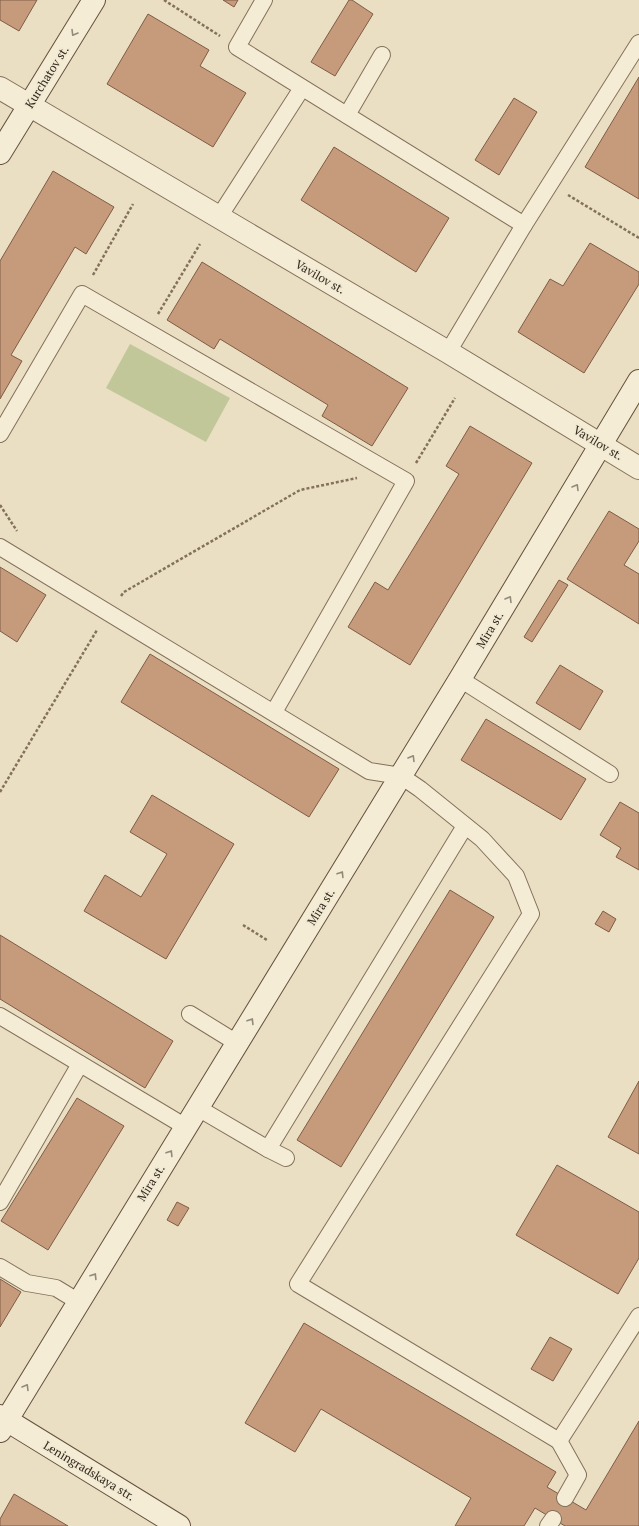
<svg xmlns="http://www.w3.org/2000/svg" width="639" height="1526" font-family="'PT Serif',serif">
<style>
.green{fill:#c1c798}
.building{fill:#c59b7c;stroke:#805c44}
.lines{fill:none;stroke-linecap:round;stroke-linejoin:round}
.lane-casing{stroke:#83715c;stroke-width:18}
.street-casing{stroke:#83715c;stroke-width:24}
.secondary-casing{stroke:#64523f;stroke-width:24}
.path{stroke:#83715c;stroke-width:2.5;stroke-dasharray:3 2;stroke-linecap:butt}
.lane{stroke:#f5ecd6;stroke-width:16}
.street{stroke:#f5ecd6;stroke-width:22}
.secondary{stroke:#f5ecd6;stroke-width:22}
.oneway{stroke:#948a7a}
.labels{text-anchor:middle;stroke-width:3.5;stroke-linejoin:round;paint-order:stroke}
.street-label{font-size:12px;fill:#34291e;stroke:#f2e9d2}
</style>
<rect width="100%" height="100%" fill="#eadfc3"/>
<path class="green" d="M130,344l100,54 -24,44 -100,-54z"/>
<g class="building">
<path d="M0,0h37l-18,31 -19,-11z"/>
<path d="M223,0h15l-4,7z"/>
<path d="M349,0h3l21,14 -38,62 -24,-14z"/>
<path d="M148,14l61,36 -9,16 46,27 -33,54 -106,-63z"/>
<path d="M639,77v122l-54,-32z"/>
<path d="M514,98l23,14 -38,63 -24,-15z"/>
<path d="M334,147l115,71 -33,54 -115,-72z"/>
<path d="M53,171l61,36 -28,47 -11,-7 -64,108 11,6 -22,38v-138z"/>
<path d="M590,243l49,29v12l-55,89 -66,-41 32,-53 13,7z"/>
<path d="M202,262l206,126 -36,58 -50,-30 6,-11 -108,-66 -6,10 -47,-29z"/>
<path d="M470,426l62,37 -122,202 -62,-38 27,-45 13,8 71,-116 -13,-8z"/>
<path d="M609,511l30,18v12l-15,24 15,9v50l-72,-45z"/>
<path d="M0,567l46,28 -29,47 -17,-11z"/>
<path d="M559,580l9,5 -36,57 -8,-5z"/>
<path d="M150,654l189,115 -30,48 -188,-115z"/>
<path d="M560,665l43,26 -23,39 -44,-27z"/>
<path d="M486,719l100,60 -25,41 -100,-60z"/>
<path d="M152,795l82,49 -68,115 -82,-48 21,-36 36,22 26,-43 -37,-22z"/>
<path d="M620,802l19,11v57l-23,-13 5,-9 -21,-13z"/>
<path d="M450,890l44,27 -153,250 -44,-27z"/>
<path d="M603,911l13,8 -7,13 -14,-8z"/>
<path d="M0,935l173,106 -28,47 -145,-89z"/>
<path d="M639,1081v73l-31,-17z"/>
<path d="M77,1098l47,28 -76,124 -47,-29z"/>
<path d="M557,1165l82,47v46l-21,36 -102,-59z"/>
<path d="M177,1202l12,6 -11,18 -11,-6z"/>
<path d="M0,1279l21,13 -21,35z"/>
<path d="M304,1323l252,149 -9,15 39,23 53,-89v105h-74l-30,-18 -11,18h-69l16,-28 -150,-89 -26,43 -50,-29z"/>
<path d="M550,1337l22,12 -19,32 -22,-12z"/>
<path d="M14,1494l54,32h-68v-7z"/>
</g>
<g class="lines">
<g class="lane-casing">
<g id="lane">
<path d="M264,0l-27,47 287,178"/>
<path d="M347,115l35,-60"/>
<path d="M219,217l83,-129"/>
<path d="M448,352l76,-127 115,-182"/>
<path d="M0,434l82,-140 324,187 -132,231"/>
<path d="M0,547l369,224 32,5 19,13 62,50 34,37 15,38 -233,370 261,157 80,-125"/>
<path d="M460,679l150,95"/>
<path d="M190,1014l47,29"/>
<path d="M0,1016l186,111"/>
<path d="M198,1108l70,41 197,-323"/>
<path d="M268,1149l18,9"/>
<path d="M0,1202l80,-138"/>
<path d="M0,1267l27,16 29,5 23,14"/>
<path d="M559,1441l19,34 -13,23"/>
<path d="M548,1526l5,-7"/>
</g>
</g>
<g class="street-casing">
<path id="street" d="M0,88l448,264 191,116"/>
</g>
<g class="secondary-casing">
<g id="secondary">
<path d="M0,153l94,-153"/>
<path d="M0,1416l179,110"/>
<path d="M0,1431l460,-752 179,-298"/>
</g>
</g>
<g class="path">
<path d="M164,0l56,36"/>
<path d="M568,195l71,43"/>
<path d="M93,275l40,-71"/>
<path d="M158,314l42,-70"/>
<path d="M416,463l39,-65"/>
<path d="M0,505l17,26"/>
<path d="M121,596l3,-4 176,-102 57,-12"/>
<path d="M0,792l97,-162"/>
<path d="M243,925l24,15"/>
</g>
<use href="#lane" class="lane"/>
<use href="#street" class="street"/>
<use href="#secondary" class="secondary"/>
</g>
<defs><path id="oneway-chevron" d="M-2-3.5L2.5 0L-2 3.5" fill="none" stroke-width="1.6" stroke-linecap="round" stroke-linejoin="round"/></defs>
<g class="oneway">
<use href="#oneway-chevron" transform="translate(74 33) rotate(121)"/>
<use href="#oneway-chevron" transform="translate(576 487) rotate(-59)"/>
<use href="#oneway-chevron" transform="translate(509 599) rotate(-59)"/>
<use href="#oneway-chevron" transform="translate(412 758) rotate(-59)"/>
<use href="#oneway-chevron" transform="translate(341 874) rotate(-58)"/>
<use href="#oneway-chevron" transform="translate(251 1021) rotate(-58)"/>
<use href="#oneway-chevron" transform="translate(170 1153) rotate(-58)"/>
<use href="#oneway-chevron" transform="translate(94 1276) rotate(-58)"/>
<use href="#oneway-chevron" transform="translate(26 1387) rotate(-59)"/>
</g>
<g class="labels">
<g class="street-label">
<text transform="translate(47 77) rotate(-58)" y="4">Kurchatov st.</text>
<text transform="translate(320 277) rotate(30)" y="4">Vavilov st.</text>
<text transform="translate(598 443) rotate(31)" y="4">Vavilov st.</text>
<text transform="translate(490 630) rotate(-59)" y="4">Mira st.</text>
<text transform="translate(321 907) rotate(-58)" y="4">Mira st.</text>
<text transform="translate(151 1183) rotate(-58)" y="4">Mira st.</text>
<text transform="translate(89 1471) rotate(31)" y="4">Leningradskaya str.</text>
</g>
</g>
</svg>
